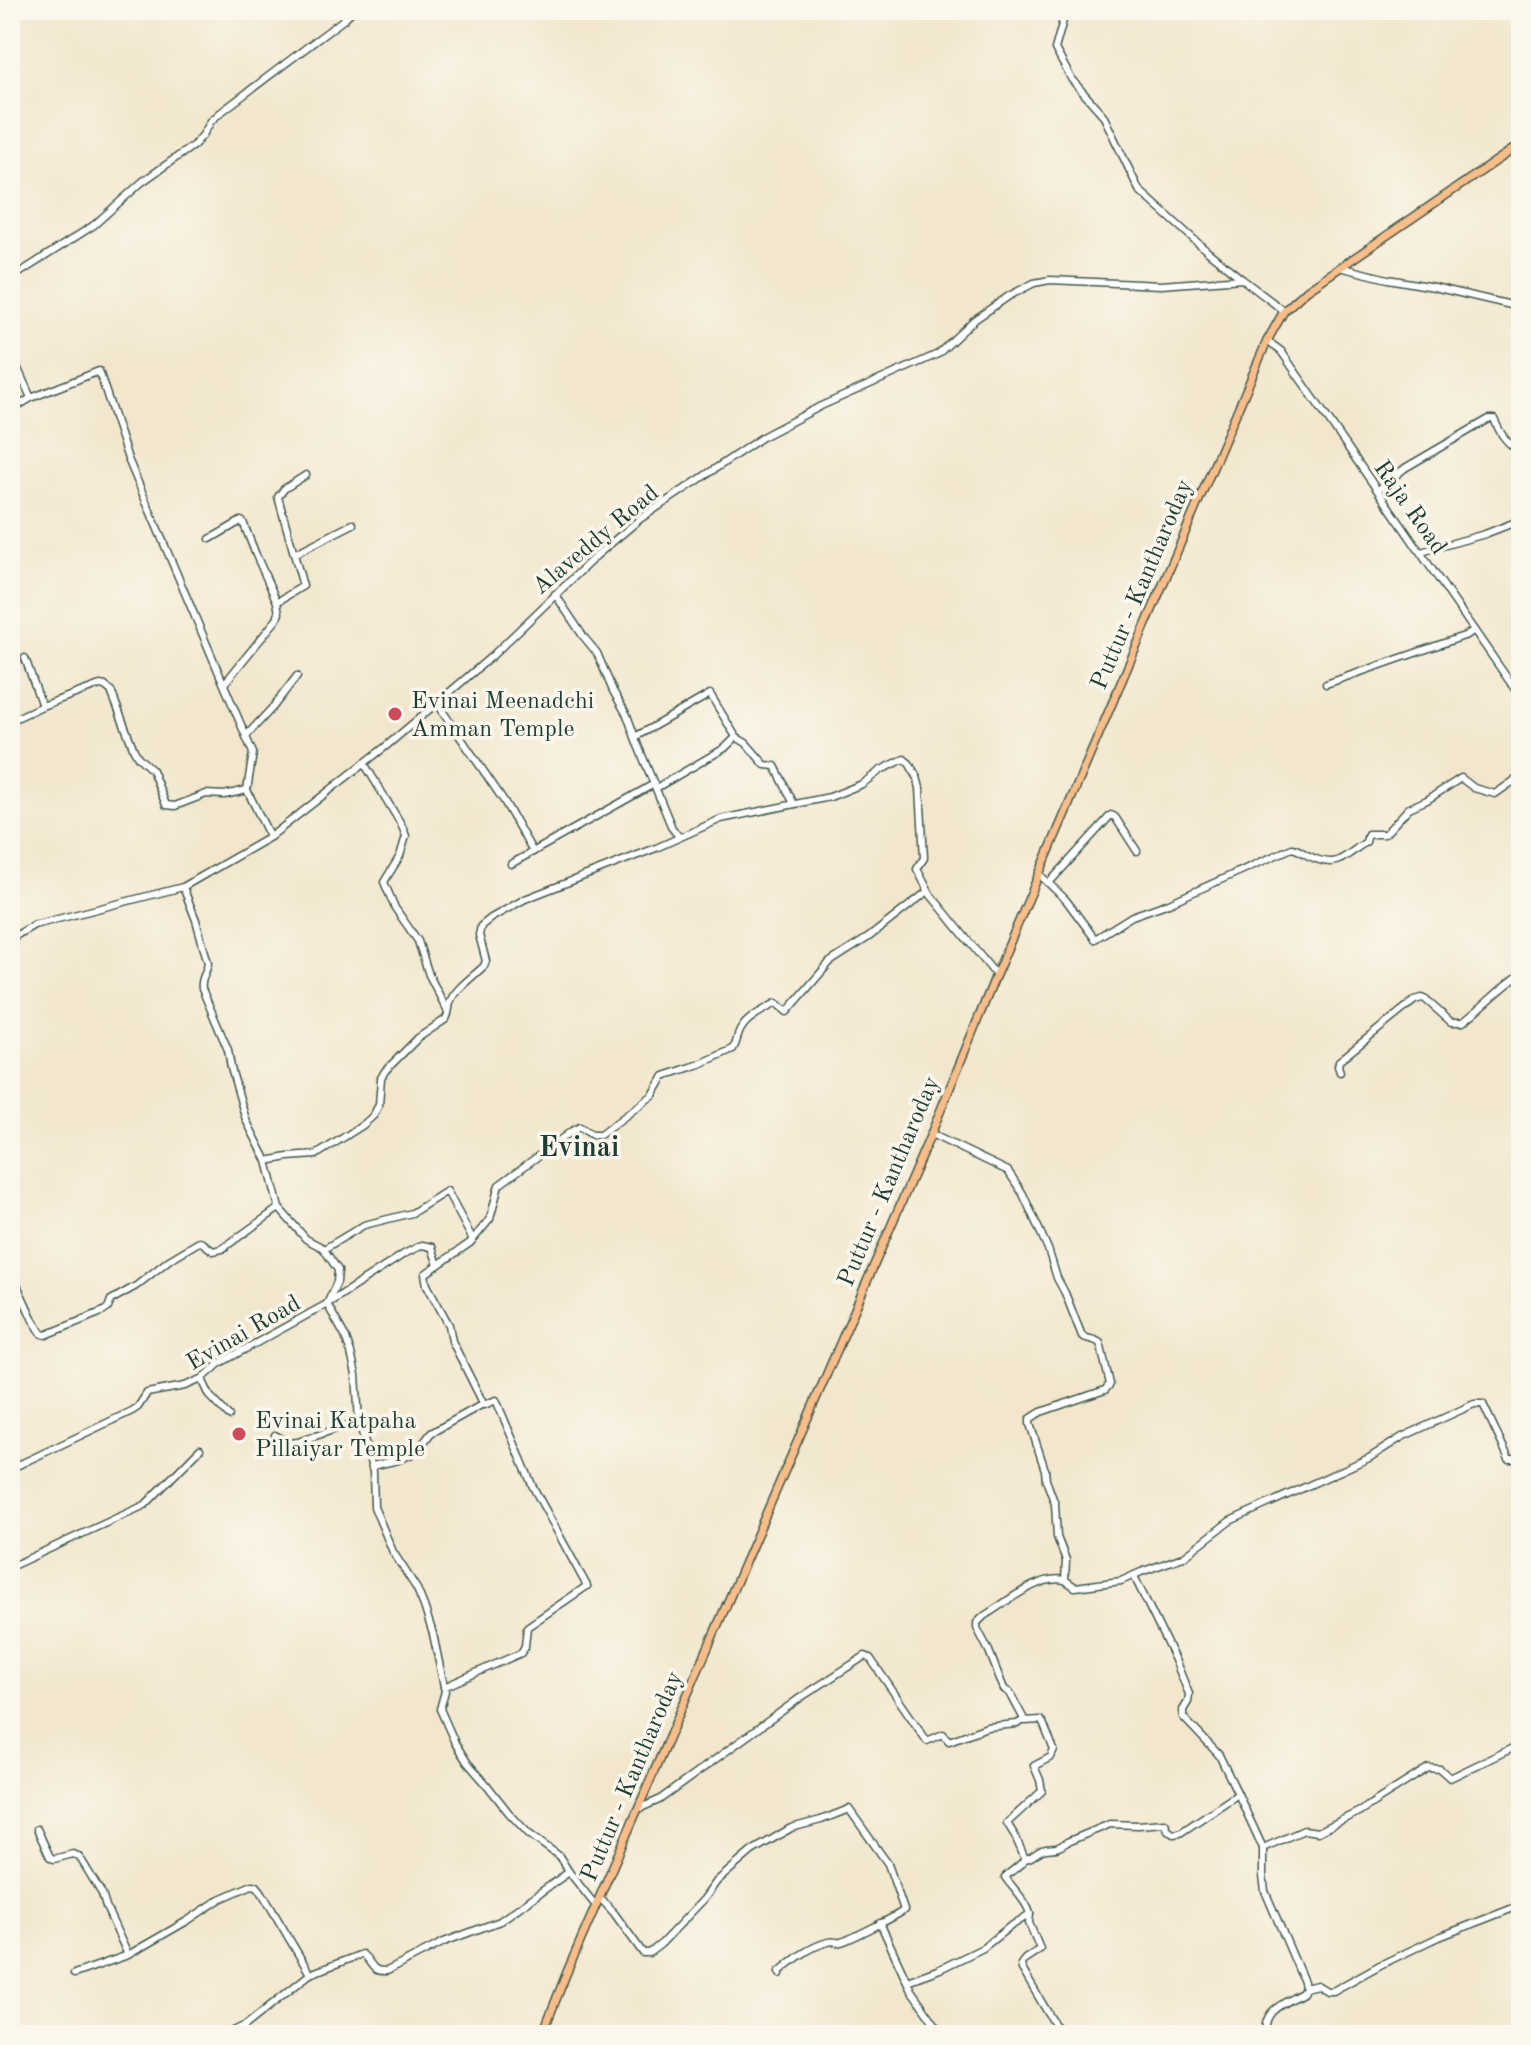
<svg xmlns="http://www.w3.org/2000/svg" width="1531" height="2045" font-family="'Old Standard TT',serif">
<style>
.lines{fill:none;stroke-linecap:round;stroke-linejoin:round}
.minor-casing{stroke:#3f564b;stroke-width:9}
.major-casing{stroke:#3f564b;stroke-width:10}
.minor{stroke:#fff;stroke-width:6}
.major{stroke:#f8bd89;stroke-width:7}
.poi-dot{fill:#d1495b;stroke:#fbf7ec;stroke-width:3}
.labels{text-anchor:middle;stroke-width:7;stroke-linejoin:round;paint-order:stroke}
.street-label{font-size:24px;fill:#1f3d34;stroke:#fbf7ec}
.poi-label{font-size:24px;fill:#1f3d34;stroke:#fbf7ec;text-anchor:start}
.quarter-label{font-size:28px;font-weight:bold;fill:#1f3d34;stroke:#fbf7ec}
</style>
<rect width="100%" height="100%" fill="#fbf7ec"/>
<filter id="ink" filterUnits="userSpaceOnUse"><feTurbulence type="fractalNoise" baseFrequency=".0125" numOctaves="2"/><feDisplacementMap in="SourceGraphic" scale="16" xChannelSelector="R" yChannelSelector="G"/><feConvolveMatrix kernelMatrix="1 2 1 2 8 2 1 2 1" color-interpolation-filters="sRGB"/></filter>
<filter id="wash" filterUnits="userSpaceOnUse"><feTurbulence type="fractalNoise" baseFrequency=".006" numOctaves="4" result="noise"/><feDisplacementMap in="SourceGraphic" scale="32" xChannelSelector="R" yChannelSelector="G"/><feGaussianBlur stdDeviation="1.8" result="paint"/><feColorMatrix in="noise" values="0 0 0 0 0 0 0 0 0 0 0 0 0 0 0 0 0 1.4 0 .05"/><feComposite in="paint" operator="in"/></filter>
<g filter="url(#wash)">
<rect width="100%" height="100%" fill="#f2e7cd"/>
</g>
<g filter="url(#ink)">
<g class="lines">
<g class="minor-casing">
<g id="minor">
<path d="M1066,10l-11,39 17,31 31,35 36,75 69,62 34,27"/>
<path d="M1339,267l49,12 46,8 77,18 10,6"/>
<path d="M10,279l84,-54 48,-43 52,-37 9,-10 8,-14 9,-8 123,-93 10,-10"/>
<path d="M1267,341l14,10 240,347"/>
<path d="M10,351l21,47 68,-27 29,88 125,294 -6,37 23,47"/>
<path d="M10,411l21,-13"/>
<path d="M1378,490l27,-22 84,-49h5c6,14 12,25 27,32"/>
<path d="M210,539l31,-18 2,1 13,33 21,47 2,11 -2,6 -53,65"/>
<path d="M1421,552l64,-18 36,-14"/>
<path d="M294,554l59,-30"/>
<path d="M555,594l28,42 14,17 16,38 14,24 10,28 35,85 7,9"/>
<path d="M277,602l26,-16 -25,-89 6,-8 22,-14"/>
<path d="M25,658l17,48"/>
<path d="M1326,684l141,-49 7,-5"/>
<path d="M437,703l67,98 29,51"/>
<path d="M10,721l32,-15 58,-21 5,1 6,5 23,59 4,7 14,13 14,35 9,1 31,-12 18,1 23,-5"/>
<path d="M246,736l27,-29 24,-31"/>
<path d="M635,737l75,-43 26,43 10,6 19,22 10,1 19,38"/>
<path d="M364,763l37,61 5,12 -6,20 -16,26 11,26 23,33 11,34 19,37"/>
<path d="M656,788l69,-40 10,-10"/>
<path d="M511,864l143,-80"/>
<path d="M1039,874l27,26 29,39 37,-23 37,-13 123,-55c7,1 10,5 17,8 30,14 33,1 57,-14l2,-8h17l24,-26 18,-8 34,-22 13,10 21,6 26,-18"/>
<path d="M1049,883l62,-68 4,2 22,34"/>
<path d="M183,887l13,33 12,43c-1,10 -8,15 -6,26l26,61 3,18 15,52 21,41 12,47 27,31 17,9 15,22 -1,12 -10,22 18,32 6,17 5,22 3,46 14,51 1,35 19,45 24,37 7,17 9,28 12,57 -5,18 15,34 12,19 20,23 22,28 20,21 30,22 10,16 27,34"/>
<path d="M10,939l24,-14 149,-38 87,-50 115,-90 52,-44 55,-47 105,-101 43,-36 124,-83 57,-30 117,-52 36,-34 35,-24 25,-13 16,-3 111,5 81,-6 42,32"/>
<path d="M1340,1072l-2,-6 1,-5 76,-61 7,-2 3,1 26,23h12c20,-15 37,-34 58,-48"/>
<path d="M931,1134l77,37 15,23 25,55 9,29 8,15 17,43c6,4 12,2 18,7l10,41 -5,6 -64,22 -11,7v5l15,46 1,10 9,24 2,33 9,23 -1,20 10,7 46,-6 20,-9 42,-15 47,-36 139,-63 33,-21 72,-33h9l26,55h8l4,-3"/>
<path d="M267,1161l21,-4 28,-2 47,-30 10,-9 6,-11 2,-27 4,-7 33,-33 28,-19c4,-7 2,-12 5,-19 4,-11 24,-25 33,-34l2,-5 -7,-26 2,-9 10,-8 34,-19 131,-51 65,-29 109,-22 32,-13 19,-14 23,-11 5,4 8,14 3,11 4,70 -7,11 13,25 66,81"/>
<path d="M324,1249l40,-24 48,-12 35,-22 26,49"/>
<path d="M10,1270l23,50 9,14 4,1 58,-24 4,-3 3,-8 25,-14 33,-26 30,-18 4,1 10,8 9,-2 57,-41"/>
<path d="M202,1379l8,17 19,20"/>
<path d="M275,1435l14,8 9,-1 61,-21"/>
<path d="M372,1466l26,-6 12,-5 11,-9 10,-13 52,-29"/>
<path d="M10,1469l122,-58 6,-4 9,-14 38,-7 17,-7 18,-16 107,-59 77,-50 18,-9 10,2 6,18"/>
<path d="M10,1567l135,-62 55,-56"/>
<path d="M1134,1576l41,84 14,34 -1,8 -5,8v7l36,38 19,39 25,54v28l2,15 39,91 1,6 -3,5c-19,11 -40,17 -36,42"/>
<path d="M444,1687l77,-34 4,-7 2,-19 60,-41 -54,-99 -37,-87 -12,5 -32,-64 -3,-16 -22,-40 -2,-11 45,-31 20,-24 9,-34 73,-54 8,-4 12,8h8l53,-40 11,-19 36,-12 33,-15c4,-6 4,-14 8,-20 7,-12 23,-19 35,-26l11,9 43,-50 39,-25 59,-46"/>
<path d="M638,1809l21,-9 141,-102 65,-42 5,2 57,83 16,-7 6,7 38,-14 30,-3 7,-4"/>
<path d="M37,1829l13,28 4,2 19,-5 5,2 4,5 20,33 4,13 22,48"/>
<path d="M1263,1848l41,-18 14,2 42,-21 68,-43 12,1 10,9 71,-34"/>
<path d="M1025,1859l-10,-23 -8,-13 35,-32 -2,-11 -6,-14 17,-9 3,-7 -11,-27 -3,-3 -15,1 -15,-28 -6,-4 -15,-38 -12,-23v-5l7,-7c22,-13 55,-42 81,-36"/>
<path d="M600,1898l14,15 29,40h6l12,-9 43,-45 13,-18 35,-30 39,-23 30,-8 28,-11 39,55 16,46c-5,5 -57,31 -63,32 -8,1 -5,-2 -13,0 -19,5 -35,18 -49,30l1,2"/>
<path d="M1030,1914l-1,9 11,26 -15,10 -4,5 1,5 39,66"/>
<path d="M880,1923l31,67 32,45"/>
<path d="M74,1974l54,-19 59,-34 33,-22 32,-14 5,1 4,5 49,83"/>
<path d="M907,1981l33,-12 43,-21 25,-20 22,-14c-3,-13 -17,-25 -25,-37 7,-7 14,-10 20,-18 8,-1 10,-6 17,-9 11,-3 13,1 25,-8l43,-18 28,1 27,-2 3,7 5,4 7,-1 58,-39"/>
<path d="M1305,1988l12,-3 10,6h6l47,-26 59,-28 82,-32"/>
<path d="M225,2035l21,-10 64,-51 52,-20c12,9 7,18 25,17l57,-29 56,-21 69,-49"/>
</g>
</g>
<g class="major-casing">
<path id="major" d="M542,2035l25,-63 364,-838 65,-159 271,-634 17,-30 23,-21 214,-146"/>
</g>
<use href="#minor" class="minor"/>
<use href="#major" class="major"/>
</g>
</g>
<g class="poi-dot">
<circle cx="395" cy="714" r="8"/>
<circle cx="239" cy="1434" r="8"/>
</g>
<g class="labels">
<g class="street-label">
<text transform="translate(1411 507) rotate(55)" y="8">Raja Road</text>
<text transform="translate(595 539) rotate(-40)" y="8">Alaveddy Road</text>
<text transform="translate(1141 584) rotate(-67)" y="8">Puttur - Kantharoday</text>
<text transform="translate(888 1181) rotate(-67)" y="8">Puttur - Kantharoday</text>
<text transform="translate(243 1332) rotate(-30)" y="8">Evinai Road</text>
<text transform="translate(631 1776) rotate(-67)" y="8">Puttur - Kantharoday</text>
</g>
<g class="poi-label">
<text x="411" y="708">Evinai Meenadchi<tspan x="411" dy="28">Amman Temple</tspan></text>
<text x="255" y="1428">Evinai Katpaha<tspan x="255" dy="28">Pillaiyar Temple</tspan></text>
</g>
<g class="quarter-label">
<text x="579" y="1156">Evinai</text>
</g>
</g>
<rect width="1531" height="2045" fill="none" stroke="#fbf7ec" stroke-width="40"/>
</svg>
